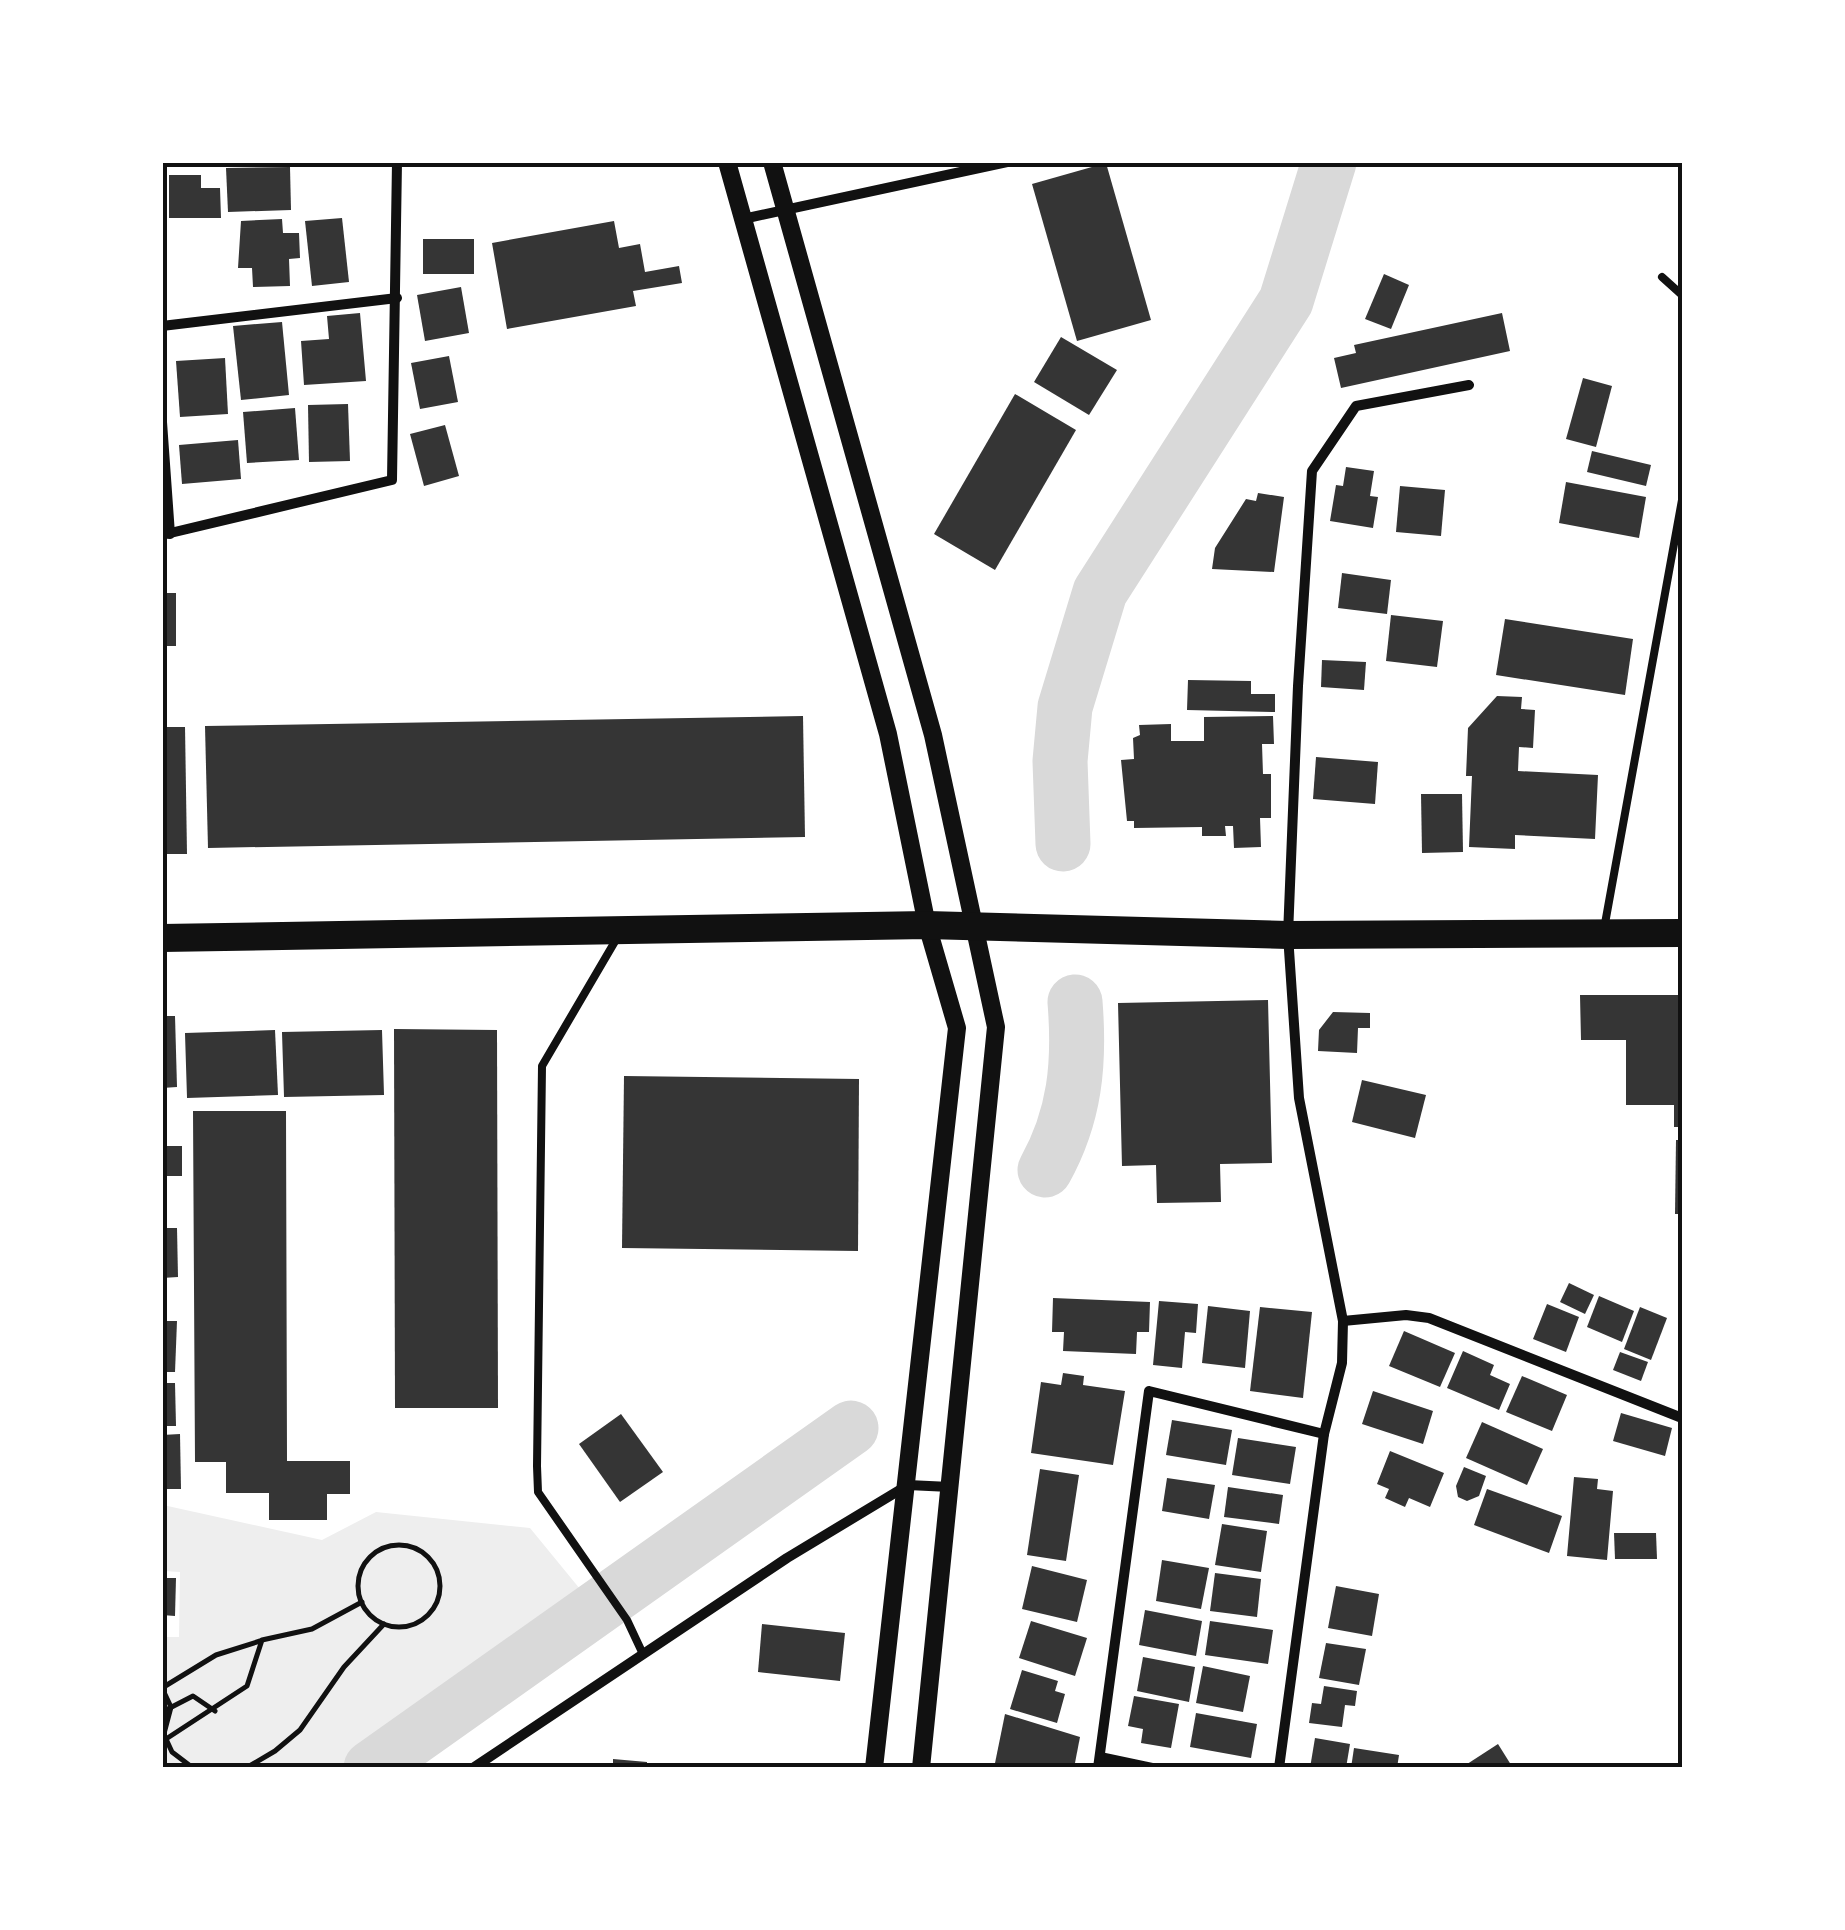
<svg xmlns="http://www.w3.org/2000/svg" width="1845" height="1930" font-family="Jost,sans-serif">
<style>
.green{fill:#eee}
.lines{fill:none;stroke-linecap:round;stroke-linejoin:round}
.river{stroke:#d9d9d9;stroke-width:55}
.building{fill:#353535}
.path{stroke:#111;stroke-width:5}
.service{stroke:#111;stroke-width:8}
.minor{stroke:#111;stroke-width:10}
.tertiary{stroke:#111;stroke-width:18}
.trunk{stroke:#111;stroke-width:28}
.neatline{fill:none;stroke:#111;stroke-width:4}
</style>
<rect width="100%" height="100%" fill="#fff"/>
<path class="green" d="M163,1505l159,35 54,-28 154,16 59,72 -221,167h-205l-1,-130h17l1,-65 -17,-1z"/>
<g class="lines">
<g class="river">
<path d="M1063,844l-3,-83 5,-54 35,-115 186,-291 43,-139"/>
<path d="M1045,1170c30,-54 35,-106 30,-168"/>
<path d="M371,1768l480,-340"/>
</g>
</g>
<g class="building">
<path d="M1106,163l45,157 -74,21 -45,-157z"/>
<path d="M290,167l1,43 -63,2 -2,-44z"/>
<path d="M169,175h32v13h19l1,30h-52z"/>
<path d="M342,218l7,64 -37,4 -7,-65z"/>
<path d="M282,219l1,14h16l1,25 -11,1 1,27 -37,1 -1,-19h-14l3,-47z"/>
<path d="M614,221l5,27 21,-4 5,28 34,-6 3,17 -49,8 3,15 -129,23 -15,-86z"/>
<rect x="423" y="239" width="51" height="35"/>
<path d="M1384,274l25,11 -18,44 -26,-10z"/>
<path d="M461,287l8,46 -44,8 -8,-46z"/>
<path d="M360,313l6,68 -62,4 -3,-44 28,-2 -2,-23z"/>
<path d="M1502,313l8,38 -169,37 -7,-30 22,-5 -2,-8z"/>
<path d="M282,322l7,73 -48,5 -8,-74z"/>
<path d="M1061,337l56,33 -28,45 -55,-33z"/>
<path d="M449,356l9,46 -38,7 -9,-46z"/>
<path d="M225,358l3,56 -48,3 -4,-56z"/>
<path d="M1583,378l29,8 -16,61 -30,-8z"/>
<path d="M1015,394l61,36 -81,140 -61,-36z"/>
<path d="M348,404l2,57 -41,1 -1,-57z"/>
<path d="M295,408l4,52 -52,3 -4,-51z"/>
<path d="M445,425l14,51 -35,10 -14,-52z"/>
<path d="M238,440l3,39 -59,5 -3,-39z"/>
<path d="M1592,451l59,14 -5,21 -59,-14z"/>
<path d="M1346,467l28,4 -4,25 8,1 -5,31 -43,-7 6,-36 7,1z"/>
<path d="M1566,482l80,15 -7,41 -80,-15z"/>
<path d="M1400,486l45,4 -4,46 -45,-4z"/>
<path d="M1258,493l26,4 -10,75 -62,-3 3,-21 31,-49 10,2z"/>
<path d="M1342,573l49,7 -4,34 -49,-6z"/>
<rect x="162" y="593" width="14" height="53"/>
<path d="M1391,615l52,6 -6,46 -51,-6z"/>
<path d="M1505,619l128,20 -8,56 -129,-20z"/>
<path d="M1322,660l44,2 -2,28 -43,-3z"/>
<path d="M1188,680l63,1v13h24v18l-88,-2z"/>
<path d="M1497,696l25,1 -1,12 14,1 -2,38 -14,-1 -1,24 80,4 -3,64 -80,-4v14l-46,-2 3,-71h-6l2,-48z"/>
<path d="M803,716l2,121 -597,11 -3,-122z"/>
<path d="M1273,716l1,28h-12l1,30h8v44h-11l1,29 -27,1 -1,-22h-8l1,10h-24v-9l-68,1v-7h-7l-6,-61 13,-1 -1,-21 7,-3 -1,-10 32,-1v17h33v-24z"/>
<path d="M162,727h23l2,127h-25z"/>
<path d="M1316,757l62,5 -3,42 -62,-5z"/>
<path d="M1421,794h41l1,58 -41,1z"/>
<path d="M1580,995h102v132h-8v-22h-48v-65h-45z"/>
<path d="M1268,1000l4,163 -52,1 1,38 -64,1 -1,-38 -34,1 -4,-163z"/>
<path d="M1333,1012l37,1v15h-12l-1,25 -39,-2 1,-21z"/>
<path d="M162,1016h13l2,71 -15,1z"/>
<path d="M394,1029l103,1 1,378h-103z"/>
<path d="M275,1030l3,65 -91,3 -2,-65z"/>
<path d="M382,1030l2,65 -100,2 -2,-65z"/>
<path d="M624,1076l235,3 -1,172 -236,-3z"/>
<path d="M1362,1080l64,15 -11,43 -63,-16z"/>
<path d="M193,1111h93l1,350h63v33h-23v26h-58v-27h-43v-31h-31z"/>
<path d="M1676,1140h6v74h-7z"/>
<rect x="162" y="1146" width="20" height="30"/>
<path d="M162,1228h15l1,49 -16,1z"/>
<path d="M1569,1283l25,12 -9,19 -25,-12z"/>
<path d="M1599,1296l35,15 -12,31 -35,-15z"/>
<path d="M1053,1298l97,4 -1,30h-12l-1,22 -73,-3 1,-19h-12z"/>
<path d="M1159,1301l39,3 -2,29 -11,-1 -3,36 -29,-3z"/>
<path d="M1547,1304l32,13 -13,35 -33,-13z"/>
<path d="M1208,1306l42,5 -5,57 -43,-5z"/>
<path d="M1260,1307l52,5 -9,86 -53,-7z"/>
<path d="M1640,1307l27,11 -16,42 -27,-11z"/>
<path d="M162,1321h15l-2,51h-13z"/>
<path d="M1404,1331l51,22 -15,34 -51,-21z"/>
<path d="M1463,1351l31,14 -4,10 20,9 -11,26 -52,-22z"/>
<path d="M1620,1352l28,10 -7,19 -28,-11z"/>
<path d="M1063,1373l21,3 -1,9 42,6 -12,74 -82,-12 10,-71 20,3z"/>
<path d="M1522,1376l45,19 -15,36 -46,-19z"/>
<path d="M162,1383h13l1,43h-14z"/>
<path d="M1373,1391l60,20 -10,33 -61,-20z"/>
<path d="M1621,1413l51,15 -7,28 -52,-15z"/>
<path d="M621,1414l42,58 -43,30 -41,-58z"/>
<path d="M1172,1420l60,10 -6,35 -60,-10z"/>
<path d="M1482,1422l61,27 -16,36 -61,-27z"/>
<path d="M180,1434l1,55h-19v-54z"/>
<path d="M1238,1438l58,9 -6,37 -58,-9z"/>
<path d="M1390,1451l54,22 -14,34 -21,-9 -4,9 -20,-9 4,-9 -12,-5z"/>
<path d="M1464,1467l22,9 -7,20 -12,5 -9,-4 -2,-11z"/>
<path d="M1040,1469l39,6 -13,86 -39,-6z"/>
<path d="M1574,1477l24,2 -1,10 16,2 -6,69 -40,-4z"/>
<path d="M1167,1478l48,7 -6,34 -47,-8z"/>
<path d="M1228,1487l55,8 -4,29 -55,-7z"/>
<path d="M1487,1489l75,27 -13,37 -75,-28z"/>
<path d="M1222,1524l45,7 -6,41 -46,-7z"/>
<path d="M1614,1533h42l1,26h-42z"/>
<path d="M1162,1560l47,8 -8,41 -45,-8z"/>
<path d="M1032,1566l55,14 -10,42 -55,-13z"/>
<path d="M1215,1573l46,6 -4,38 -47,-6z"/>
<path d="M162,1578h14l-1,38 -13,-1z"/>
<path d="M1336,1586l43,8 -7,42 -44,-8z"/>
<path d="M1145,1610l57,11 -6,35 -57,-11z"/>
<path d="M1031,1621l56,17 -12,38 -56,-18z"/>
<path d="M1210,1621l63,9 -5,34 -63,-9z"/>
<path d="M762,1624l83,9 -5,48 -82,-9z"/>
<path d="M1326,1643l40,6 -7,36 -40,-7z"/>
<path d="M1143,1657l52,10 -6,35 -52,-11z"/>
<path d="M1203,1666l47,10 -7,36 -47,-9z"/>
<path d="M1022,1670l36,11 -3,10 10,3 -8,29 -47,-14z"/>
<path d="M1324,1686l33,5 -2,15 -10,-1 -3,22 -33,-4 3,-20 9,1z"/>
<path d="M1134,1696l45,8 -8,44 -30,-5 2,-14 -15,-3z"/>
<path d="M1196,1713l61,11 -6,34 -61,-11z"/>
<path d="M1005,1714l75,23 -6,31h-80z"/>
<path d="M1315,1738l35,6 -4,24h-36z"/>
<path d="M1498,1744l15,24h-52z"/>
<path d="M1354,1748l45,7 -2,13h-46z"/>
<path d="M613,1759l34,3v6h-34z"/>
</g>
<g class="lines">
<g class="path">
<circle cx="399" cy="1586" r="41"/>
<path d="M162,1712l31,-16 22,15"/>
<path d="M162,1741l9,-34 -9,-19 54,-33 44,-14"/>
<path d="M193,1768l-21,-16 -6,-13 81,-53 15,-46 50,-11 50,-27"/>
<path d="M246,1768l29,-17 25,-21 44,-63 40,-43"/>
</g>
<g class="service">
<path d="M1662,277l20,18"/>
<path d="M1604,929l78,-429"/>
<path d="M617,938l-75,128 -5,400 1,26 89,128 15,32"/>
</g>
<g class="minor">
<path d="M743,219l264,-57"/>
<path d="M162,326l235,-28"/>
<path d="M162,422l8,112"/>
<path d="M162,535l230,-55 5,-318"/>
<path d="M1343,1321l63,-6 23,3 253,100"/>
<path d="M1100,1757l52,11"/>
<path d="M473,1768l314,-210 121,-73 42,2"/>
<path d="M1098,1768l51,-377 175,43"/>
<path d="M1279,1768l45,-334 18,-71 1,-42 -44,-223 -11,-163 10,-249 14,-215 44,-65 113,-21"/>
</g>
<g class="tertiary">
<path d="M727,162l161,572 39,191 30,103 -83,740"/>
<path d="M772,162l161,573 63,292 -75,741"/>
</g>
<path class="trunk" d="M162,938l765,-13 361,10 394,-2"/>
</g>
<rect width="1845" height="1930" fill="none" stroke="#ffffff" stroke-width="330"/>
<rect x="165" y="165" width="1515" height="1600" class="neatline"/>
</svg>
